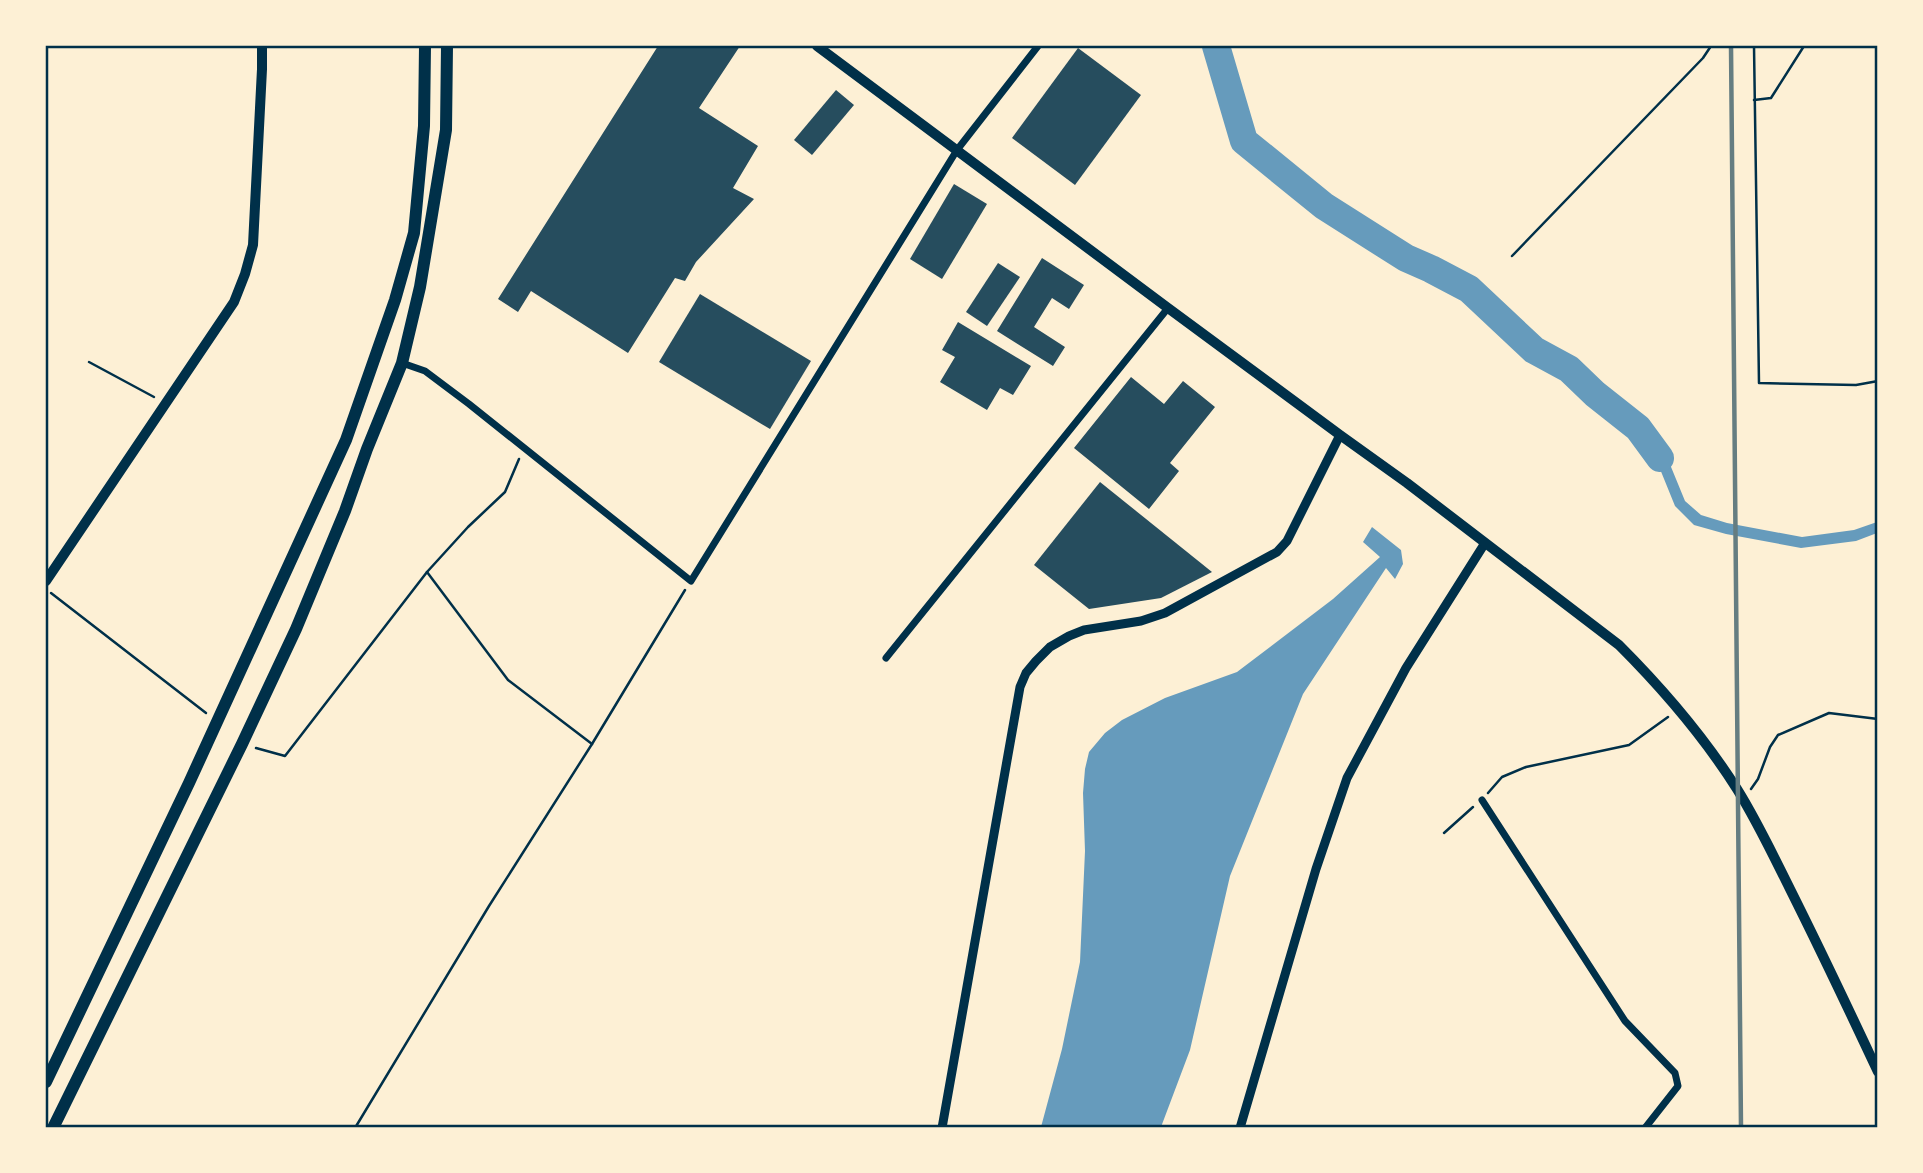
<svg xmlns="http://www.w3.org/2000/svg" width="1923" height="1173" font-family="'IBM Plex Serif',serif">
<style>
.water{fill:#669bbc}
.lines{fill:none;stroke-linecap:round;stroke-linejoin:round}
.river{stroke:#669bbc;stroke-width:28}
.building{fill:#264d5e}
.path{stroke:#003049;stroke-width:2.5}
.minor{stroke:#003049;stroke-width:7}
.tertiary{stroke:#003049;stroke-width:9}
.secondary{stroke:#003049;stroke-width:10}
.trunk{stroke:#003049;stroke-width:12}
.rail{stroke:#657d81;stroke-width:4.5}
.neatline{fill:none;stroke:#003049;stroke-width:2.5}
</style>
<rect width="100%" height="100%" fill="#fdf0d5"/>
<g class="water">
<path d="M1643,425l26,37 16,39 16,14 26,8 75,14 52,-7 23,-8v11l-21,8 -55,7 -75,-14 -32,-9 -19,-19 -15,-37 -26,-37z"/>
<path d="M1372,527l29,23 2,14 -8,15 -9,-11 -83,126 -73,182 -40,174 -29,77h-120l21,-78 18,-87 5,-111 -2,-58 2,-24 4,-17 16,-19 17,-13 43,-22 72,-26 96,-73 47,-42 -17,-15z"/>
</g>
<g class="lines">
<path class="river" d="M1216,46l28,95 80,65 82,52 25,11 38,20 65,61 35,19 26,25 43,34 22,30"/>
</g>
<g class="building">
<path d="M658,46h82l-41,62 59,38 -25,42 21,11 -58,63 -11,19 -10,-3 -47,75 -97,-62 -13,21 -20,-13z"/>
<path d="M1078,48l63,47 -66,90 -63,-47z"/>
<path d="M836,90l18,15 -42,50 -18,-15z"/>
<path d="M954,184l33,20 -45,75 -32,-20z"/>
<path d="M1042,258l42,27 -15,24 -17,-11 -18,29 31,20 -12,19 -56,-35z"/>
<path d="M998,263l22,14 -33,49 -21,-14z"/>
<path d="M700,294l111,67 -41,68 -111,-67z"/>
<path d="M958,322l73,44 -18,29 -13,-7 -13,22 -47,-28 15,-25 -13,-7z"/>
<path d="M1131,377l33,27 19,-23 32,26 -45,56 9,8 -30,38 -75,-61z"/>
<path d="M1100,482l112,90 -51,26 -72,11 -55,-44z"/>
</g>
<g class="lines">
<g class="path">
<path d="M1754,46l5,337 97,2 22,-4"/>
<path d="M1754,100l17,-2 33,-52"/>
<path d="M1512,256l191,-198 8,-12"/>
<path d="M89,362l65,35"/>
<path d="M427,572l81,108 84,64"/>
<path d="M51,593l155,120"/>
<path d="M256,748l29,8 142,-184 41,-45 37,-35 14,-33"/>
<path d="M1751,789l7,-10 12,-32 8,-12 51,-22 49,6"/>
<path d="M1488,793l14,-16 24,-10 103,-22 39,-28"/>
<path d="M1444,833l29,-26"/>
<path d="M355,1128l134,-222 103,-162 93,-154"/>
</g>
<g class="minor">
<path d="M402,363l23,8 44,33 222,177 266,-431 81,-104"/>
<path d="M886,658l282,-350"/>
<path d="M1482,800l143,221 50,52 3,13 -33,42"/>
</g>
<g class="tertiary">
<path d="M942,1128l78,-441 6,-14 10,-12 14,-14 19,-11 15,-6 57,-9 24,-8 112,-61 10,-11 53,-106"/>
<path d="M1240,1128l76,-259 31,-91 59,-110 79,-125"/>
</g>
<g class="secondary">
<path d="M817,46l351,262 172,127 67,48 212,162c44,44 85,92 118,144 20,32 36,66 53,100 30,60 59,121 88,183"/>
<path d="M46,581l188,-279 11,-28 8,-29 9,-176v-23"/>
</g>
<g class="trunk">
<path d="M46,1082l143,-299 157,-343 49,-140 19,-67 10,-107 1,-80"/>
<path d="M53,1128l189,-384 54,-115 49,-118 22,-62 35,-86 18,-76 26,-157 1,-84"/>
</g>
<path class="rail" d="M1731,46l10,1082"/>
</g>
<rect width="1923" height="1173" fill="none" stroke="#fdf0d5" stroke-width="94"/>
<rect x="47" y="47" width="1829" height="1079" class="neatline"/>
</svg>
